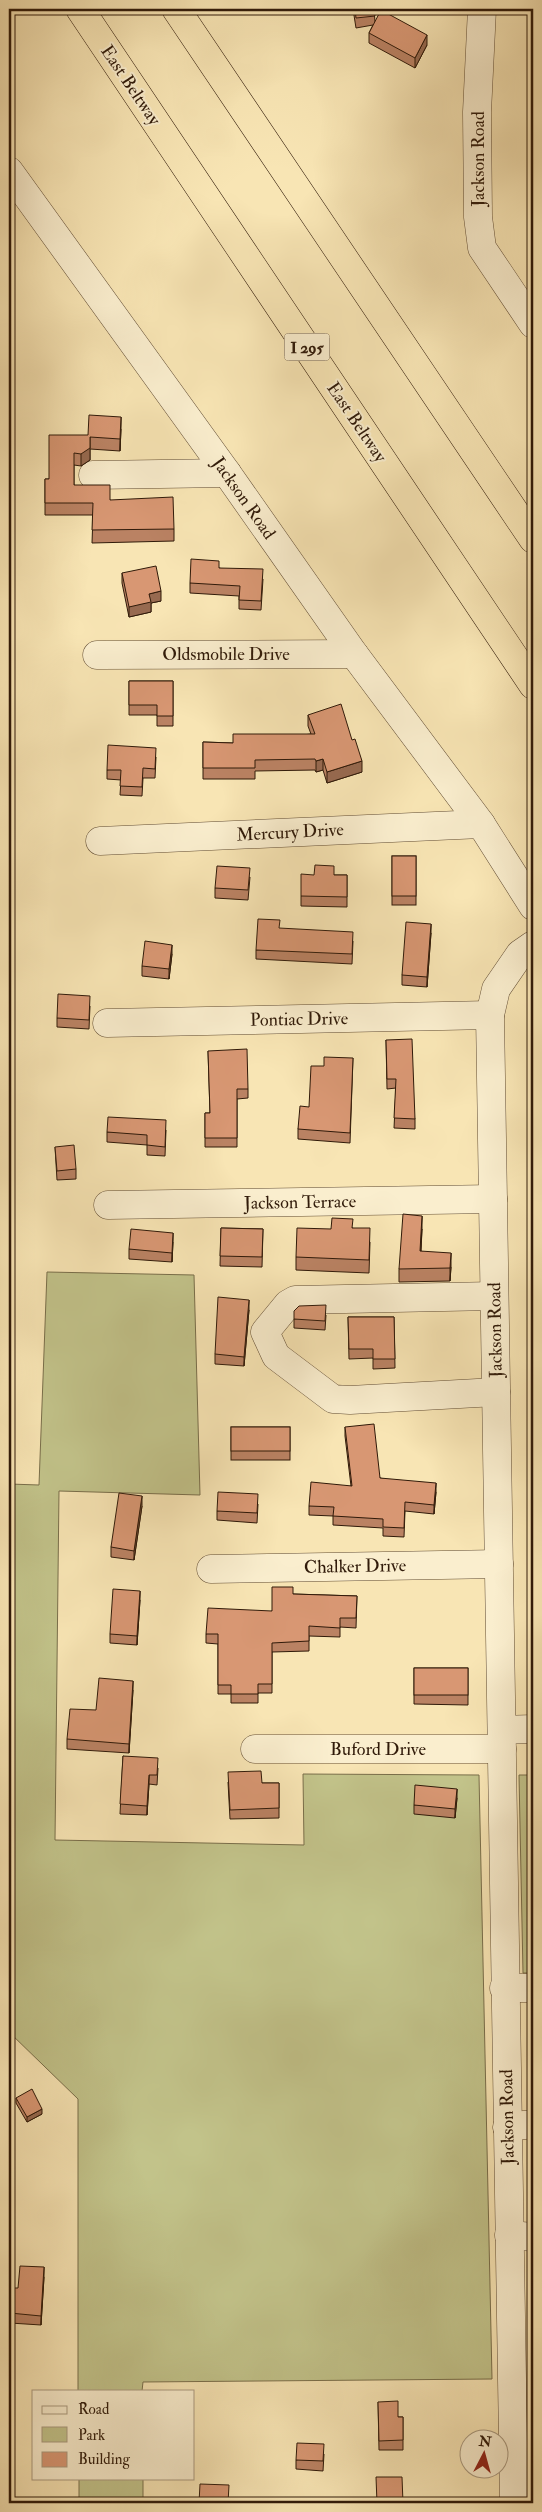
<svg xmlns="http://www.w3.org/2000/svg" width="542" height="2512" font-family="'IM FELL Double Pica',serif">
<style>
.green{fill:#c2c38a;stroke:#796e4a}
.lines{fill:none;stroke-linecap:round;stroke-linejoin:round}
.minor-casing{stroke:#624d34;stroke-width:29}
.highway-casing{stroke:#301a09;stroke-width:29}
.minor{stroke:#faeece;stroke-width:28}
.highway{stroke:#f8e5b4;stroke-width:28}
.wall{fill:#ba8263;stroke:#301a09}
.shaded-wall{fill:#976a50;stroke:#301a09}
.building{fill:#d89773;stroke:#301a09}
.labels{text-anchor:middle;stroke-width:4;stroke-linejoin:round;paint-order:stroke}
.shield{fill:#faeece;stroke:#6d5a44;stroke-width:1}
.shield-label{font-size:16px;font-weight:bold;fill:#301a09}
.street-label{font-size:18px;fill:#301a09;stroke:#faeece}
</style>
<rect width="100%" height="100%" fill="#f8e5b4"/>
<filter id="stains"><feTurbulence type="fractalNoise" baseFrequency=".004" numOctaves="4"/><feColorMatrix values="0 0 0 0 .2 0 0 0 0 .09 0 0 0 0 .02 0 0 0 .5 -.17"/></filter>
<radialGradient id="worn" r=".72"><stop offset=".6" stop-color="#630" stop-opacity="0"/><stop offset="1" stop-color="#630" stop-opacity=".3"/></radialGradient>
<g class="green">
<path d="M47,1272l147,3 6,220 -141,-4 -4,349 249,5 -1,-71 176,1 13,604 -349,3 -1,9h-64v-292l-69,-67v-548l30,1z"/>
<path d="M519,1775h14v198h-10z"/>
<rect x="79" y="2478" width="64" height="25"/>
</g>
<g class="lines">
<g class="minor-casing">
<g id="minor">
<path d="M482,9l-5,103 1,105 4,31 51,76"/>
<path d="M9,171l218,302 127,181 127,170 52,82"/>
<path d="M93,475l134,-2"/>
<path d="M97,655l257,-1"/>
<path d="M100,841l381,-17"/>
<path d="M107,1023l383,-8"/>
<path d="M108,1205l385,-6"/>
<path d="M494,1296l-199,4 -7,4 -23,28 11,24 57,43 17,1 146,-8"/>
<path d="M211,1569l288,-5"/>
<path d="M502,1730l31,-1"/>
<path d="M255,1749h247"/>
<path d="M504,1988h29"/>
<path d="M507,2127l26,-3"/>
<path d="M509,2235l24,2"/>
<path d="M514,2503l-24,-1488 6,-26 24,-35 13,-9"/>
</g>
</g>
<g class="highway-casing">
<g id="highway">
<path d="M80,9l453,676"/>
<path d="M176,9l357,530"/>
</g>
</g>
<use href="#minor" class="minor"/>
<use href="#highway" class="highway"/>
</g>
<g class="wall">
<path d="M353,9h21l1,13 52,23 -12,23 -46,-25v-10l4,-8 -17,3z"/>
<path d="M121,429l-1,22 -30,-2v11l-9,6 -7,-1v20l36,15 64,29v12l-82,2 1,-28h-48v-36h4l39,-44z"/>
<path d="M219,568l44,11 -2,31 -22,-1v-13l-49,-3v-10z"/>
<path d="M122,573l39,28 -10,2v9l-22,5 -7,-34z"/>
<path d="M129,681h44v45h-16v-11h-28z"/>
<path d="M308,715l54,57 -35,11 -4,-13 -7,2 -1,-2 -60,1v8h-52v-37l30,1 78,-9 -3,-8z"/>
<path d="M156,757l-1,21h-12l-1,18 -22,-1 1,-15 -14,-1v-9z"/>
<rect x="392" y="856" width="24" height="49"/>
<path d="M334,875h13v32l-46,-1v-10z"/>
<path d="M250,877l-2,23 -33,-2v-10z"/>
<path d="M431,933l-4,54 -25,-2v-10z"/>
<path d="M353,941l-1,23 -96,-5v-9z"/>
<path d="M172,954l-3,25 -27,-3v-10z"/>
<path d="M90,1006l-1,23 -32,-2v-9z"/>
<path d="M386,1040l29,79v10l-21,-1 2,-40 -9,1z"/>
<path d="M208,1051l40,38v9l-11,1v48h-32v-34h5z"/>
<path d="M353,1058l-3,85 -52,-4v-10l11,-22z"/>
<path d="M166,1130l-1,26 -18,-1v-10l-40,-3v-10z"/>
<path d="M55,1147l21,22v10l-19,1z"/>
<path d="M221,1228l42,1 -1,38 -42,-1z"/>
<path d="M353,1228l17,14 -1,31 -73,-3v-13l35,-28z"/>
<path d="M422,1229l-1,22 30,16 -1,14 -51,1v-13z"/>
<path d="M173,1242l-1,20 -43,-3v-10z"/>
<path d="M249,1310l-5,56 -29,-2v-10z"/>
<path d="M326,1315l-1,15 -31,-2v-9z"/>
<path d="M348,1317h46l1,51 -22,1v-11l-24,1z"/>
<rect x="231" y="1427" width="59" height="33"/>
<path d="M345,1427l35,51 56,14 -2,22 -29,-3 -1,26 -21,-1v-8l-50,-3v-9l-24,-1v-9l42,-20 -6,-50z"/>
<path d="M258,1504l-1,19 -40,-3v-9z"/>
<path d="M142,1506l-8,54 -23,-3v-10z"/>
<path d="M293,1594l64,2 -1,32 -16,-1v10l-31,-1v15l-37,1v41h-14v10h-27v-9h-13v-50l-12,-1v-9l66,-23z"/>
<path d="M140,1600l-3,45 -27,-2v-9z"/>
<path d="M414,1668h54v37l-54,-1z"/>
<path d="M133,1690l-4,63 -62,-4v-10z"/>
<path d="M123,1756l35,12 -1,17 -8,-1 -2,31 -27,-1z"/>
<path d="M228,1782l34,1h17v35l-49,1z"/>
<path d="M457,1798l-2,20 -41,-4v-9z"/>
<path d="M16,2098l26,16 -15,8 -11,-19z"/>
<path d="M44,2277l-3,48 -31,-2v-10l8,-25z"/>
<path d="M378,2402l20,15h5v33h-24z"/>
<path d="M324,2454l-1,17 -27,-2v-9z"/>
</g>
<g class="shaded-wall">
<path d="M427,35v10l-12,23v-10z"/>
<path d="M121,417v12l-1,22v-12z"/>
<path d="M90,437v23l-9,6v-12z"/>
<path d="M161,591v10l-10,2v9l-22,5v-10l20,-13z"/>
<path d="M323,759v11l-7,2v-11z"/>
<path d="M362,761v11l-35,11v-11z"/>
<path d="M431,924v9l-4,54v-10z"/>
<path d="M172,945v9l-3,25v-10z"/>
<path d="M422,1216v13l-2,36v-14z"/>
<path d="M173,1233v9l-1,20v-9z"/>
<path d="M451,1253v14l-1,14v-13z"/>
<path d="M249,1300v10l-5,56v-9z"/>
<path d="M436,1483v9l-2,22v-9z"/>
<path d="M142,1496v10l-8,54v-9z"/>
<path d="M140,1591v9l-3,45v-9z"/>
<path d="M133,1681v9l-4,63v-9z"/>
<path d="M149,1775v9l-2,31v-9z"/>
<path d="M457,1789v9l-2,20v-9z"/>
<path d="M42,2109v5l-15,8v-5z"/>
<path d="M44,2267v10l-3,48v-9z"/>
</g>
<g class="building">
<path d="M355,9h19l1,7 -19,2z"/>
<path d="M381,10l46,25 -12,23 -46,-25z"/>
<path d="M89,415l32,2 -1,22 -30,-2v11l-9,6 -7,-1v32h36v15l63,-3 1,32 -82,1 1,-27h-48v-24h4v-44h39z"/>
<path d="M191,559l28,2v7l44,1 -2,32 -22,-1 1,-14 -50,-3z"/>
<path d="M156,566l5,25 -12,3 2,8 -22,5 -7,-34z"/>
<path d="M129,681h44v35h-16v-11h-28z"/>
<path d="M341,704l11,36 3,-1 7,22 -35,11 -4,-13 -7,2 -1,-2 -60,1v8h-52v-26l30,1v-9h82l-7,-19z"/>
<path d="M108,745l48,3 -1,21 -12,-1 -1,19 -22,-1 1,-16h-14z"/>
<rect x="392" y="856" width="24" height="40"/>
<path d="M315,865l19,1v9h13v22l-46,-1v-22l13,1z"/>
<path d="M217,866l33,2 -2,22 -33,-2z"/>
<path d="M258,919l22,1 -1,8 74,4 -1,22 -96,-4z"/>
<path d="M406,922l25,2 -4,53 -25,-2z"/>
<path d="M145,941l27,4 -3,24 -27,-3z"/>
<path d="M58,994l32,2 -1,24 -32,-2z"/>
<path d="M412,1039l3,80 -21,-1 2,-39h-9l-1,-39z"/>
<path d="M247,1049l1,40h-11v49h-32v-25h5l-2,-62z"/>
<path d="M324,1057l29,1 -3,75 -52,-4 2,-23 9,1 2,-41h13z"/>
<path d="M108,1117l58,3 -1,27 -18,-2v-10l-40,-3z"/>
<path d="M74,1145l2,24 -19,2 -2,-24z"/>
<path d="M403,1214l19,2 -2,35 31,2 -1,15 -51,1z"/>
<path d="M332,1218l21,1 -1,9h18l-1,32 -73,-3 1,-29 34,1z"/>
<path d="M221,1228l42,1 -1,28 -42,-1z"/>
<path d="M131,1229l42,4 -1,20 -43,-4z"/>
<path d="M218,1297l31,3 -5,57 -29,-3z"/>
<path d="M326,1305l-1,16 -31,-2v-8l5,-5z"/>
<path d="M348,1317h46l1,42h-22v-10h-24z"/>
<path d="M374,1424l6,54 56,5 -2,22 -29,-3 -1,26 -21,-1v-8l-50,-3 1,-9 -25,-1 2,-24 41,4 -7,-59z"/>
<rect x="231" y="1427" width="59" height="24"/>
<path d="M218,1492l40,2 -1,19 -40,-2z"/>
<path d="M119,1493l23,3 -8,55 -23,-4z"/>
<path d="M272,1587h21v7l64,2 -1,22h-16v10l-31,-2v15l-37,2v41h-14v10h-27v-9h-13v-51h-12l2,-26 64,3z"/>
<path d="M113,1589l27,2 -3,45 -27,-2z"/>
<rect x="414" y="1668" width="54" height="27"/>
<path d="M99,1678l34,3 -4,63 -62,-5 3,-30 26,1z"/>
<path d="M123,1756l35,2 -1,17h-8l-2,31 -27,-2z"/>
<path d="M261,1771l1,12h17v25l-49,2 -2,-38z"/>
<path d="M415,1785l42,4 -2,20 -41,-4z"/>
<path d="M32,2089l10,20 -15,8 -11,-19z"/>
<path d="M20,2266l24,1 -3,49 -31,-3 2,-25h6z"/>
<path d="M398,2401v16h5v23l-24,1 -1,-39z"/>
<path d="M297,2443l27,1 -1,17 -27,-1z"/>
<path d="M376,2477h26l1,26h-26z"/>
<path d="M200,2484l29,1 -1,18h-29z"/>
</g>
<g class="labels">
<rect class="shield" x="284.5" y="333.5" width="45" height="27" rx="4"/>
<g class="shield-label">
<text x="307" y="353">I 295</text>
</g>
<g class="street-label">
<text transform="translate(131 85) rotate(56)" y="6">East Beltway</text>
<text transform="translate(478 159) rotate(-90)" y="6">Jackson Road</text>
<text transform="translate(357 422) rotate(56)" y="6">East Beltway</text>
<text transform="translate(244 498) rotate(55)" y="6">Jackson Road</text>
<text x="226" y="660">Oldsmobile Drive</text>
<text transform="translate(290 832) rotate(-3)" y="6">Mercury Drive</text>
<text transform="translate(299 1019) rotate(-1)" y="6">Pontiac Drive</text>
<text transform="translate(300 1202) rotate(-1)" y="6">Jackson Terrace</text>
<text transform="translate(495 1330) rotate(-91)" y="6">Jackson Road</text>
<text transform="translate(355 1566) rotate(-1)" y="6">Chalker Drive</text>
<text x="378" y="1755">Buford Drive</text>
<text transform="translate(507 2117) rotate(-91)" y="6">Jackson Road</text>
</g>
</g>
<rect width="542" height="2512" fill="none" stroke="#f8e5b4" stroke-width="30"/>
<rect x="10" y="10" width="522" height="2492" fill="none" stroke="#301a09" stroke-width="2.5"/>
<rect x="15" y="15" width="512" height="2482" fill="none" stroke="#301a09"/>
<rect x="32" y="2390" width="162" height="90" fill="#faeece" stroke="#a9997f"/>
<rect x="42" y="2406" width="25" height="8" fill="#faeece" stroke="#a9997f"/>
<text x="78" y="2414" font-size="15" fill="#301a09">Road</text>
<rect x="42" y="2427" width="25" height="15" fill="#c2c38a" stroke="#a9997f"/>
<text x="78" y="2440" font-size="15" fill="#301a09">Park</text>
<rect x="42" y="2452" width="25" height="15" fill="#d89773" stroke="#a9997f"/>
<text x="78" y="2464" font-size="15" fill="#301a09">Building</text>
<g transform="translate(484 2454) rotate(6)"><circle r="24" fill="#faeece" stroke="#a9997f"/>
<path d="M0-4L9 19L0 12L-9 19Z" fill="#8f2418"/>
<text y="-8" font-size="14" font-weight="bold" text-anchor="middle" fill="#301a09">N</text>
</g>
<rect width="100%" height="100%" filter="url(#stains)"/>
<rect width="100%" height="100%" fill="url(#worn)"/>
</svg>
